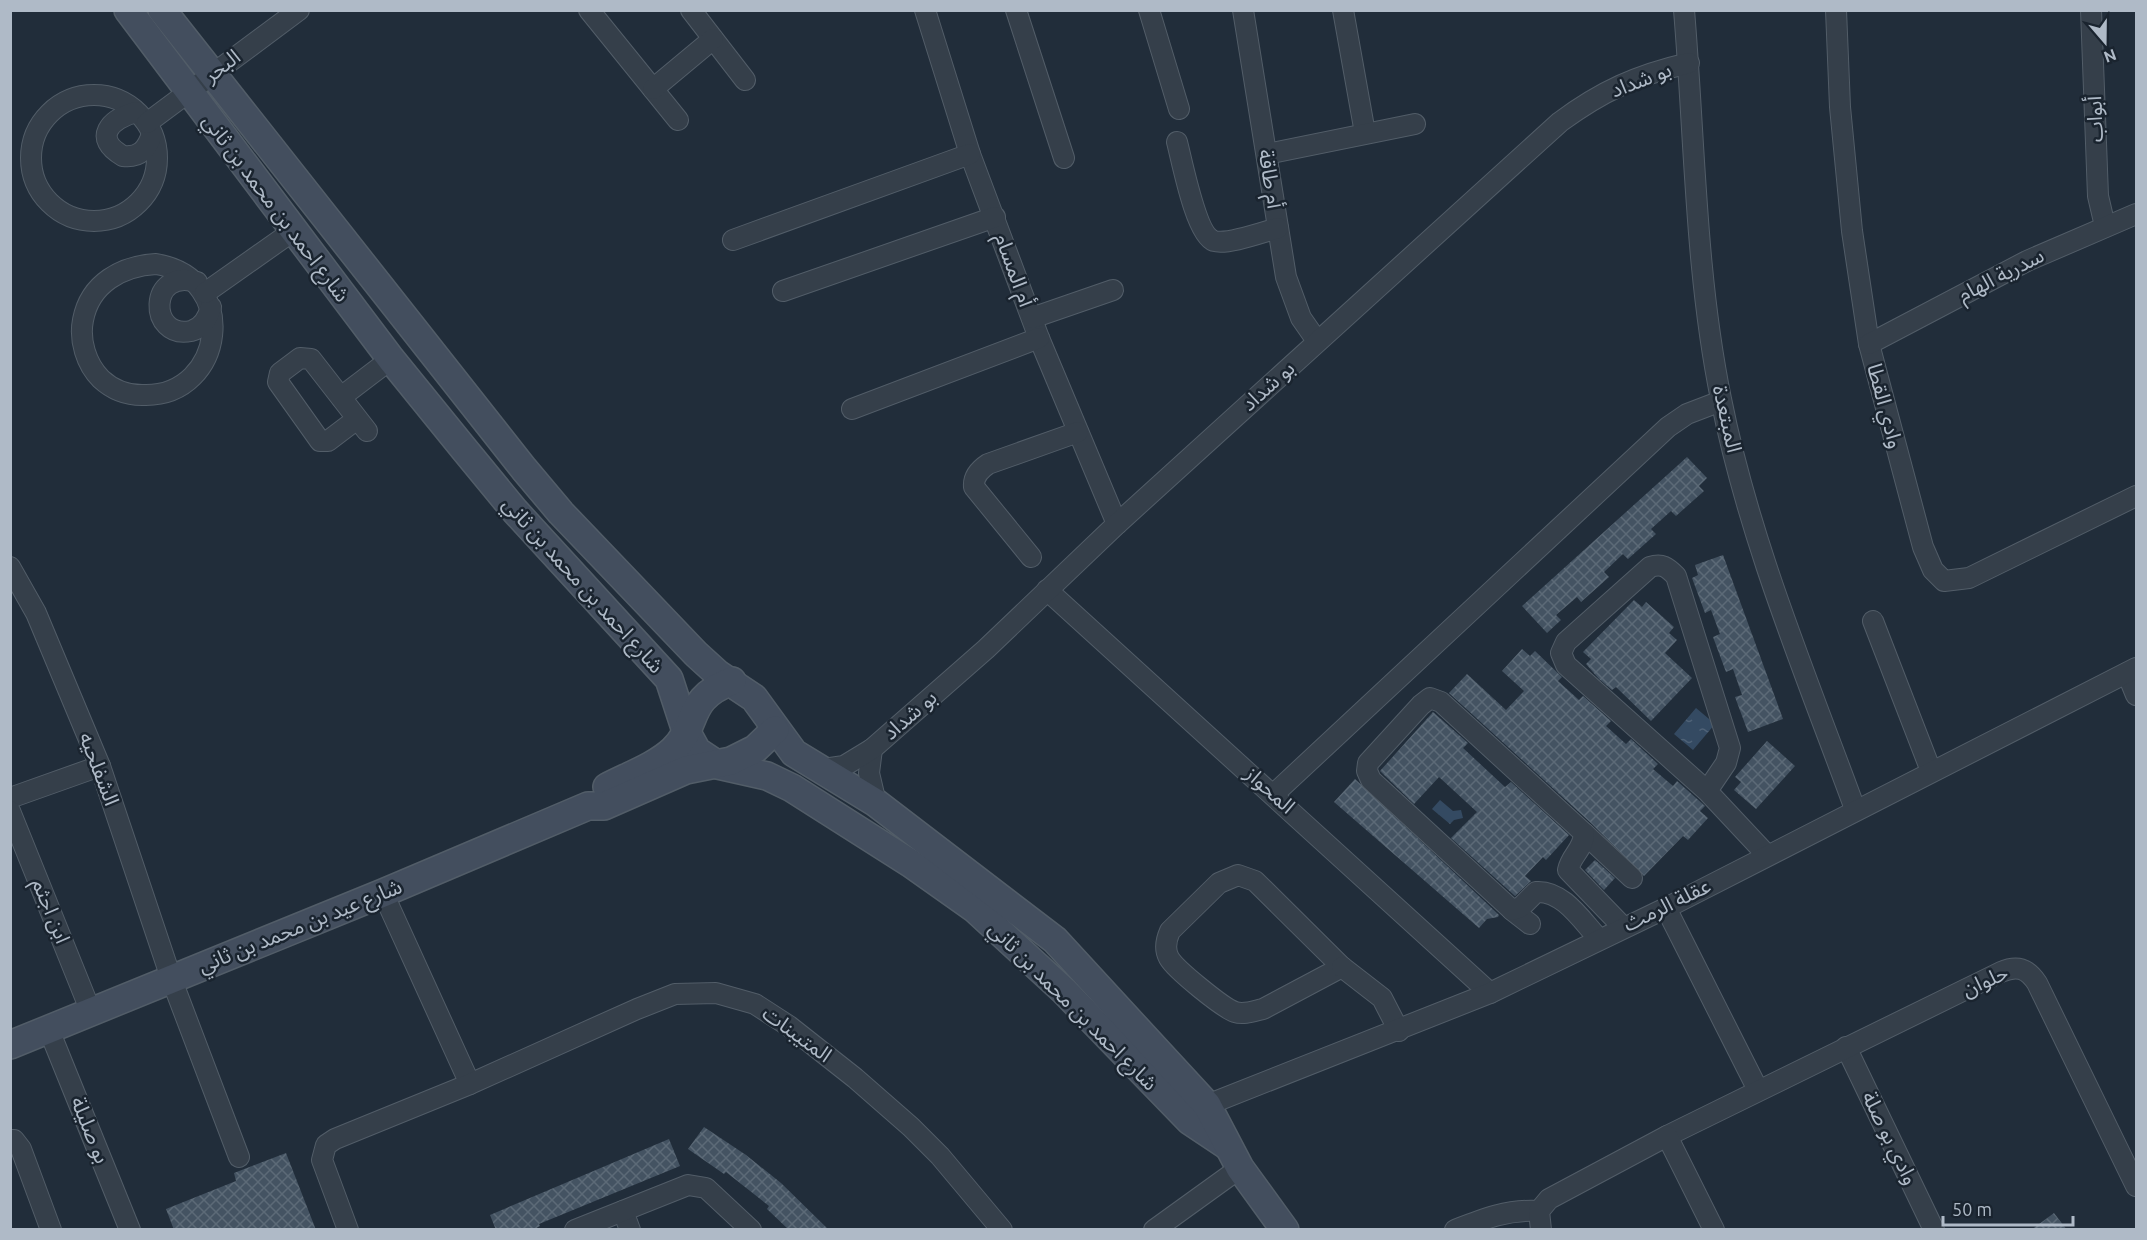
<svg xmlns="http://www.w3.org/2000/svg" width="2147" height="1240" font-family="Ubuntu,'Noto Sans Arabic',sans-serif">
<style>
.water{fill:url(#water-ripples)}
.building{fill:url(#building-cross-hatch)}
.lines{fill:none;stroke-linecap:round;stroke-linejoin:round}
.street-casing{stroke:#525d68;stroke-width:22}
.secondary-casing{stroke:#525d68;stroke-width:30}
.street{stroke:#353f4a;stroke-width:20}
.secondary{stroke:#434e5e;stroke-width:27}
.labels{text-anchor:middle;stroke-width:5;stroke-linejoin:round;paint-order:stroke}
.street-label{font-size:21px;fill:#afbac7;stroke:#1a242f}
</style>
<defs>
<pattern id="water-ripples" width="26" height="14" patternUnits="userSpaceOnUse" patternTransform="scale(1.5)"><rect width="26" height="14" fill="#344a62"/><path d="M2 4q2-2 4 0t4 0M15 11q2-2 4 0t4 0" fill="none" stroke="#4f6277"/></pattern>
<pattern id="building-cross-hatch" width="8" height="8" patternUnits="userSpaceOnUse" patternTransform="scale(1.5)"><rect width="8" height="8" fill="#445362"/><path d="M0 0l8 8M0 8l8-8" fill="none" stroke="#5c6a77"/></pattern>
</defs>
<rect width="100%" height="100%" fill="#212d3a"/>
<g class="water">
<path d="M1696,708l19,16 -22,26 -19,-16z"/>
<path d="M1440,800l13,11 8,-1 2,8 -9,2 -4,4 -18,-15z"/>
</g>
<g class="building">
<path d="M1687,457l20,21 -8,8 5,5 -28,25 -5,-5 -20,18 5,5 -28,25 -5,-5 -19,18 5,5 -28,25 -4,-5 -21,18 5,5 -14,13 -25,-27z"/>
<path d="M1723,555l60,164 -35,13 -13,-35 7,-2 -9,-26 -7,3 -13,-35 7,-3 -9,-24 -6,3 -13,-35 6,-3 -3,-10z"/>
<path d="M1634,600l8,7 4,-5 28,25 -5,6 8,7 -12,13 27,25 -41,43 -35,-34 -4,3 -13,-11 -13,-15 5,-5 -8,-7z"/>
<path d="M1522,649l8,7 5,-5 27,26 -4,4 21,19 4,-4 28,25 -5,5 20,18 5,-5 27,25 -5,5 20,17 4,-5 28,25 -5,5 8,7 -20,22 -5,-4 -39,40 -52,-52 -143,-131 18,-19 39,36 18,-19 -22,-20z"/>
<path d="M1433,712l35,31 -5,5 42,39 6,-5 58,53 -23,25 -3,-3 -18,19 6,5 -16,15 -64,-58 26,-26 -38,-35 -25,27 -34,-33z"/>
<path d="M1767,741l28,25 -39,43 -22,-19 7,-8 -6,-5z"/>
<path d="M1355,779l144,136 -1,2 -11,2 -8,9 -145,-126z"/>
<path d="M1595,860l20,18 -11,12 -19,-20z"/>
<path d="M704,1127l42,28 35,28 48,47h-40l-22,-21 2,-3 -43,-34 -2,2 -36,-25z"/>
<path d="M669,1139l11,27 -141,58 1,2 -7,4h-37l-6,-15z"/>
<path d="M286,1153l30,77h-142l-8,-21 70,-28 -2,-8z"/>
<path d="M2054,1213l13,17h-36z"/>
</g>
<g class="lines">
<g class="street-casing">
<g id="street">
<path d="M589,10l89,110"/>
<path d="M691,10l54,70"/>
<path d="M925,10l45,144 69,184 78,186"/>
<path d="M1016,10l48,148"/>
<path d="M1149,10l30,99"/>
<path d="M1243,10l43,267 15,41 16,23"/>
<path d="M1343,10l22,123"/>
<path d="M1684,10c11,131 11,261 37,389 28,141 85,276 134,410"/>
<path d="M1836,10l4,97 12,124 17,113 54,203 10,23 11,11 25,-3 167,-82"/>
<path d="M2091,10l7,186 7,30"/>
<path d="M653,89l60,-50"/>
<circle cx="94" cy="158" r="63"/>
<path d="M136,112c-26,7 -44,26 -13,44 17,2 24,-7 29,-22"/>
<path d="M147,123l152,-113"/>
<path d="M1177,142c5,19 19,93 37,99 14,4 49,-9 64,-13"/>
<path d="M1267,154l148,-30"/>
<path d="M733,240l237,-86"/>
<path d="M156,264c85,14 68,131 -10,131 -18,1 -32,-4 -45,-16 -15,-15 -22,-39 -18,-59 7,-37 39,-54 73,-56z"/>
<path d="M197,282c-49,-15 -49,58 -6,49 12,-3 17,-13 20,-24"/>
<path d="M783,291l212,-74"/>
<path d="M205,293l88,-62"/>
<path d="M1032,318l81,-28"/>
<path d="M1869,344l158,-83 109,-47"/>
<path d="M341,397l50,-38"/>
<path d="M852,409l187,-71"/>
<path d="M357,419l-29,22h-8l-42,-59 2,-9 20,-15 11,1 56,72"/>
<path d="M1031,557l-57,-70c-1,-10 5,-17 14,-23l90,-32"/>
<path d="M10,567l26,46 64,153 71,212 68,179"/>
<path d="M1047,590l443,403"/>
<path d="M1873,621l58,150"/>
<path d="M2127,673l9,22"/>
<path d="M872,749l-3,24 7,30"/>
<path d="M817,770l27,-4 28,-17 114,-100 131,-125 443,-402c42,-31 77,-47 129,-59"/>
<path d="M1707,791l19,-28 4,-15 -54,-172c-9,-9 -14,-13 -26,-9l-84,75 -5,11 5,12 141,126 59,63"/>
<path d="M1274,794l394,-367 19,-13 34,-13"/>
<path d="M10,798l90,-32"/>
<path d="M10,811l81,201"/>
<path d="M1584,833l48,45"/>
<path d="M1238,875l17,6 87,86 -79,42c-9,2 -19,6 -28,3 -12,-4 -60,-43 -66,-54 -5,-9 -3,-18 1,-27l49,-48z"/>
<path d="M383,893l87,191"/>
<path d="M1666,908l92,182"/>
<path d="M1512,910l18,14"/>
<path d="M1599,939c-17,-18 -36,-49 -63,-47l-15,15 -9,3 -141,-130 -4,-9 1,-8 53,-58 9,-7 11,4 143,131c0,16 -13,22 -16,37l55,57"/>
<path d="M1342,967l40,31 17,33"/>
<path d="M49,1030l81,200"/>
<path d="M1846,1047l88,183"/>
<path d="M1197,1114l10,-9 283,-112 176,-85 470,-240"/>
<path d="M1667,1136l334,-164c16,-7 26,-4 36,11l99,203"/>
<path d="M10,1140h4l7,9 30,81"/>
<path d="M623,1211l7,19"/>
<path d="M348,1230l-26,-70 4,-15 9,-6 135,-55 167,-75 38,-15 41,-1 39,11 34,22 66,52 56,49 29,29 62,74"/>
<path d="M575,1230l113,-45 18,3 45,42"/>
<path d="M1154,1230l86,-62"/>
<path d="M1455,1230c28,-11 53,-21 84,-19"/>
<path d="M1541,1230l-2,-19 10,-12 118,-63 47,94"/>
</g>
</g>
<g class="secondary-casing">
<g id="secondary">
<path d="M128,10l263,349 73,90 51,62 154,168 17,52 11,20 21,14 49,11 25,12 118,75 65,46 89,82 126,130 36,24"/>
<path d="M162,10l362,459 37,44 135,141 22,20 36,24 40,55 82,50 179,137 152,165 33,63 45,62"/>
<path d="M607,787c21,-11 49,-21 66,-37 27,-26 11,-51 59,-69"/>
<path d="M10,1045l373,-152 205,-87h16l82,-36 45,-9 24,-12 20,-19"/>
</g>
</g>
<use href="#street" class="street"/>
<use href="#secondary" class="secondary"/>
</g>
<g class="labels">
<g class="street-label">
<text transform="translate(222 66) rotate(-37)" y="7">البحر</text>
<text transform="translate(1641 80) rotate(-21)" y="7">بو شداد</text>
<text transform="translate(2095 119) rotate(-92)" y="7">أبواب</text>
<text transform="translate(1270 179) rotate(81)" y="7">أم طاقة</text>
<text transform="translate(276 208) rotate(53)" y="7">شارع احمد بن محمد بن ثاني</text>
<text transform="translate(1014 270) rotate(70)" y="7">أم المسام</text>
<text transform="translate(2001 275) rotate(-27)" y="7">سدرية الهام</text>
<text transform="translate(1268 386) rotate(-42)" y="7">بو شداد</text>
<text transform="translate(1885 406) rotate(75)" y="7">وادي القطا</text>
<text transform="translate(1727 419) rotate(77)" y="7">المبتعدة</text>
<text transform="translate(583 585) rotate(48)" y="7">شارع احمد بن محمد بن ثاني</text>
<text transform="translate(910 715) rotate(-41)" y="7">بو شداد</text>
<text transform="translate(99 769) rotate(69)" y="7">الشفلحيه</text>
<text transform="translate(1270 790) rotate(42)" y="7">المحواز</text>
<text transform="translate(1667 905) rotate(-26)" y="7">عقلة الرمث</text>
<text transform="translate(51 911) rotate(68)" y="7">ابن اجثم</text>
<text transform="translate(300 926) rotate(-22)" y="7">شارع عيد بن محمد بن ثاني</text>
<text transform="translate(1985 981) rotate(-24)" y="7">حلوان</text>
<text transform="translate(1073 1006) rotate(45)" y="7">شارع احمد بن محمد بن ثاني</text>
<text transform="translate(797 1034) rotate(36)" y="7">المتيبنات</text>
<text transform="translate(90 1130) rotate(68)" y="7">بو صليلة</text>
<text transform="translate(1890 1138) rotate(64)" y="7">وادي بو صلة</text>
</g>
</g>
<rect width="2147" height="1240" fill="none" stroke="#afbac7" stroke-width="24"/>
<g transform="translate(2105 42) rotate(160)" stroke="#1a242f" stroke-width="4.5" paint-order="stroke">
<path d="M0-4.5L10 22L0 15L-10 22Z" fill="#afbac7"/>
<text y="-9" font-size="16" font-weight="bold" text-anchor="middle" fill="#afbac7">N</text>
</g>
<path d="M1943 1216v9h130v-9" fill="none" stroke="#afbac7" stroke-width="3"/>
<text x="1952" y="1216" font-size="18" fill="#afbac7" stroke="#1a242f" stroke-width="4.5" paint-order="stroke">50 m</text>
</svg>
